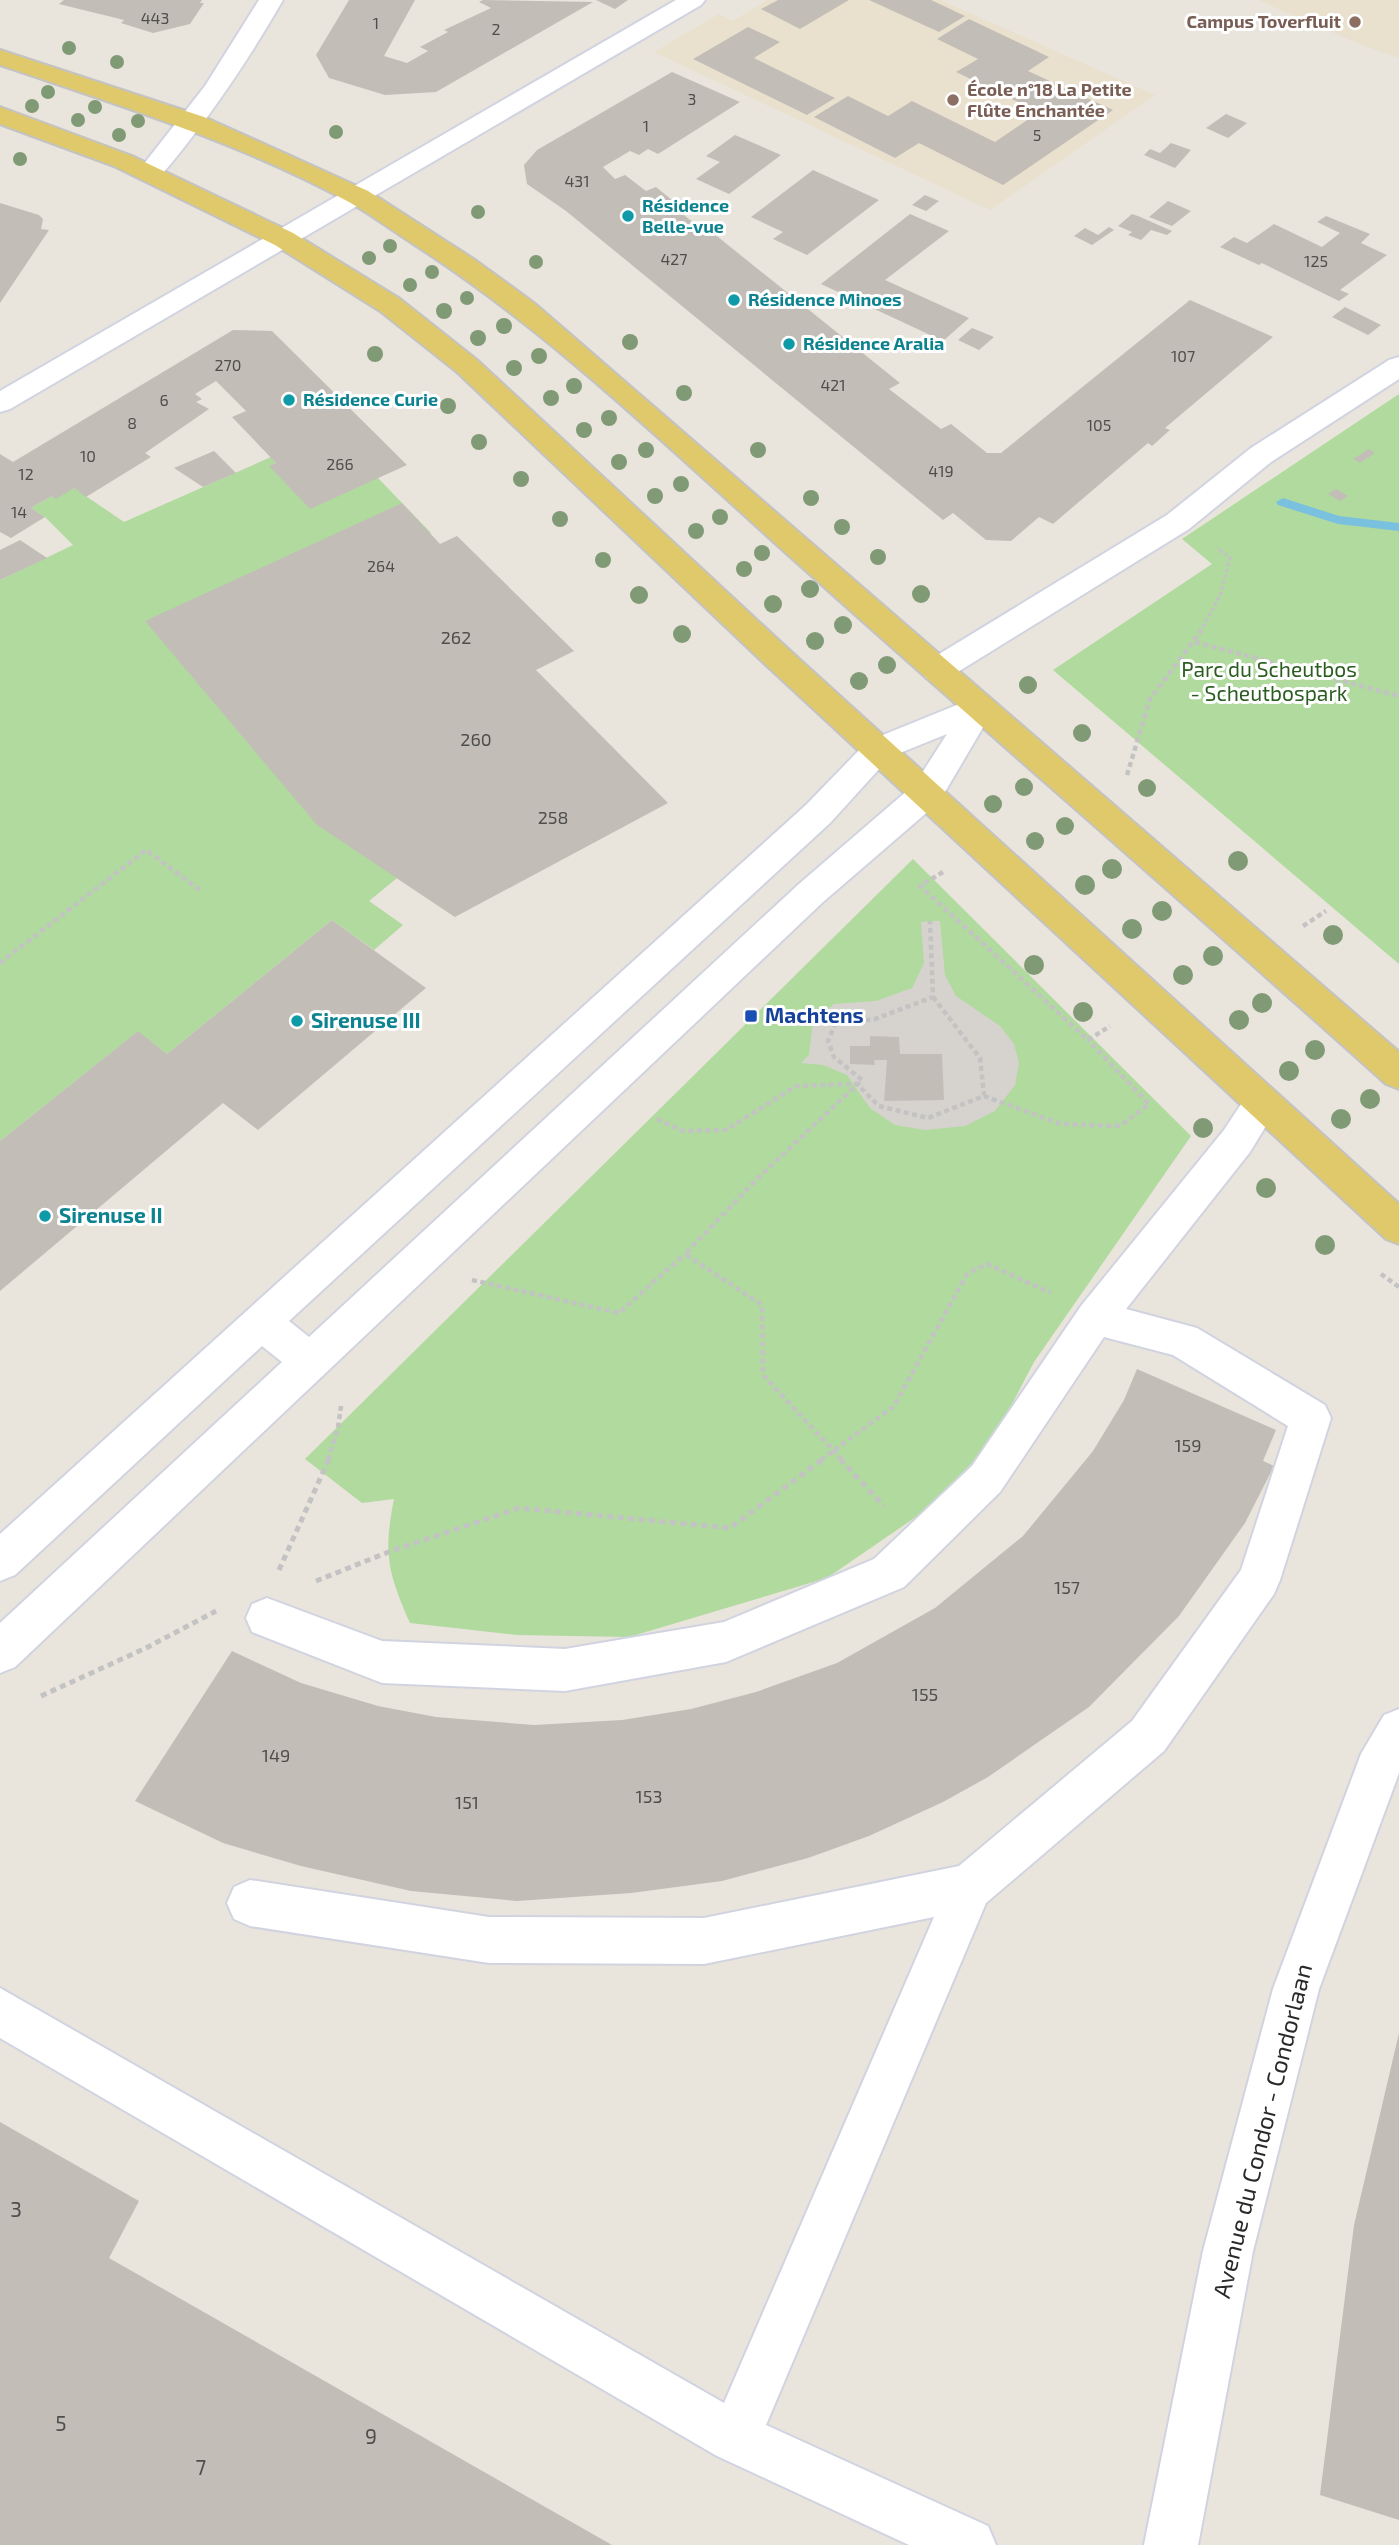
<svg xmlns="http://www.w3.org/2000/svg" width="1399" height="2545" font-family="'Exo 2',sans-serif">
<style>
.education{fill:#e9e1cd}
.green{fill:#b0da9e}
.plaza{fill:#d6d3ce}
.lines{fill:none;stroke-linecap:round;stroke-linejoin:round}
.stream{fill:#7ac1e0;fill-rule:evenodd}
.building{fill:#c2beb7}
.minor-casing{stroke:#d1d4e0;stroke-width:4}
.major-casing{stroke:#c3c3c3;stroke-width:4}
.path-far2{stroke:#c3c3c3;stroke-width:3.5;stroke-dasharray:3.5 2.5;stroke-linecap:butt}
.path-far1{stroke:#c3c3c3;stroke-width:4.5;stroke-dasharray:5 3.5;stroke-linecap:butt}
.path{stroke:#c3c3c3;stroke-width:5;stroke-dasharray:6 4.5;stroke-linecap:butt}
.minor{fill:#fff;fill-rule:evenodd}
.major{fill:#e0c96a;fill-rule:evenodd}
.tree{fill:#809a75}
.education-dot{fill:#8d6e63;stroke:#fff;stroke-width:2.5}
.culture-dot{fill:#0f9aa8;stroke:#fff;stroke-width:2.5}
.transit-dot{fill:#1a4fb4;stroke:#fff;stroke-width:2.5}
.labels{text-anchor:middle;stroke-width:6;stroke-linejoin:round;paint-order:stroke}
.far-number-label{font-size:16px;fill:#4f4e4c}
.far-education-label{font-size:18px;font-weight:bold;fill:#785e54;stroke:#fff;text-anchor:end}
.far-culture-label{font-size:18px;font-weight:bold;fill:#0d838f;stroke:#fff;text-anchor:start}
.number-label{font-size:18px;fill:#4f4e4c}
.park-label{font-size:21px;fill:#2b5d21;stroke:#fff}
.transit-label{font-size:21px;font-weight:bold;fill:#164399;stroke:#fff;text-anchor:start}
.culture-label{font-size:21px;font-weight:bold;fill:#0d838f;stroke:#fff;text-anchor:start}
.near-number-label{font-size:21px;fill:#4f4e4c}
.near-street-label{font-size:24px;fill:#292929;stroke:#fff}
</style>
<rect width="100%" height="100%" fill="#e9e4dc"/>
<g class="education">
<path d="M767,0h173l215,95 -165,115 -336,-158 65,-38 14,7z"/>
<path d="M1258,0h141v58l-37,-13z"/>
</g>
<g class="green">
<path d="M1399,394v570l-346,-294 159,-106 -30,-25z"/>
<path d="M271,457l5,6 -6,3 108,12 53,55 -86,43 110,341 -58,-39 -28,23 34,24 -29,25 -42,-30 -165,134 -30,-22 -137,109v-561l73,-35 -28,-28 -14,-9 21,-12 22,-8 50,34z"/>
<path d="M913,859l278,277 -157,226 -43,82 -68,68 -96,66 -198,59 -112,-2 -107,-12c-22,-50 -27,-69 -16,-124l-32,4 -57,-44z"/>
</g>
<path class="plaza" d="M930,921h10l5,54 11,21 44,30 14,18 5,19 -4,22 -20,26 -30,15 -40,4 -30,-5 -25,-17 -23,-33 -24,-10 -22,-2 8,-8 4,-34 21,-17 42,-3 36,-13 12,-25 -3,-41z"/>
<g class="lines">
<path class="stream" d="M1283,498l56,18 60,7v8l-61,-7 -60,-19 -2,-3z"/>
</g>
<g class="building">
<path d="M64,0h138l-2,3h4l-14,21 -37,9 -32,-10 3,-3 -65,-16z"/>
<path d="M349,0h66l-31,56 23,7 21,-12 -8,-4 28,-15 -4,-2 47,-22 -12,-6 4,-2 110,2 -157,90 -51,3 -56,-17 -13,-23z"/>
<path d="M596,0h32l-13,9z"/>
<path d="M778,0h71l-49,29 -39,-20z"/>
<path d="M869,0h62l34,16 -26,16z"/>
<path d="M969,19l80,38 -21,14 85,39 -110,75 -84,-42 -24,15 -81,-41 34,-21 40,20 24,-15 83,41 44,-30 -83,-40 22,-13 -41,-20z"/>
<path d="M748,27l32,15 -26,16 81,40 -28,17 -114,-56z"/>
<path d="M672,72l68,30 -82,52 -10,-5 -9,6 -9,-4 -27,16 12,12 10,-4 21,16 10,-4 27,22 -4,2 11,9 18,9 192,154 -11,6 52,40 10,-5 36,29h14l189,-153 83,37 -108,91 5,2 -18,16 -4,-3 -95,81 -14,-7 -28,24 -25,-1 -33,-27 -10,7 -377,-309 -39,-27 -3,-19 13,-15z"/>
<path d="M1226,114l21,9 -19,15 -22,-10z"/>
<path d="M735,135l46,20 -52,39 -33,-15 24,-17 -14,-6z"/>
<path d="M1171,143l20,7 -16,18 -31,-13 6,-6 10,4z"/>
<path d="M813,170l66,30 -72,55 -34,-16 10,-7 -32,-15z"/>
<path d="M925,195l14,6 -13,10 -14,-6z"/>
<path d="M1168,201l23,10 -19,15 -23,-9z"/>
<path d="M0,203l39,12 4,4 -2,10 8,1 -49,73z"/>
<path d="M910,214l39,17 -64,49 84,38 -26,23 -122,-57z"/>
<path d="M1132,214l6,2 34,15 -5,4 -16,-5 -10,10 -13,-5 4,-3 -14,-6z"/>
<path d="M1326,216l44,18 -9,9 26,12 -47,35 9,4 -10,7 -77,-38 -3,2 -39,-18 14,-10 13,6 27,-19 48,23 18,-14 -23,-11z"/>
<path d="M1109,227l5,3 -22,15 -18,-9 11,-8 13,7z"/>
<path d="M1345,307l36,18 -13,10 -36,-18z"/>
<path d="M972,328l22,9 -15,13 -21,-10z"/>
<path d="M233,330l39,1 135,134 -97,44 -41,-43 7,-3 -44,-46 14,-6 -30,-30 -21,13 7,5 -6,3 13,7 -64,44 6,4 -65,40 -12,-9 -18,11 -4,-3 -21,12 14,9 -34,21 -11,-6v-78l13,8z"/>
<path d="M1369,449l6,4 -15,10 -7,-4z"/>
<path d="M214,451l22,22 -33,14 -29,-19z"/>
<path d="M1336,489l12,7 -8,5 -12,-7z"/>
<path d="M402,503l38,41 17,-8 117,115 -38,19 132,133 -213,114 -138,-92 -172,-204z"/>
<path d="M20,540l27,18 -47,22v-30z"/>
<path d="M332,920l94,68 -168,142 -35,-27 -223,188v-150l138,-110 29,23z"/>
<path d="M870,1036l29,1 1,17h42l2,46 -60,1 3,-41h-13l1,5 -25,-1v-18h20z"/>
<path d="M1137,1369l139,61 -13,31 11,5 -29,57 -66,93 -90,91 -101,70 -45,25 -74,34 -61,22 -86,23 -91,12 -114,8 -106,-10 -110,-25 -78,-23 -88,-42 97,-150 69,32 77,23 58,11 98,8 88,-5 69,-11 65,-17 81,-29 98,-55 88,-72 70,-85 31,-51z"/>
<path d="M1399,2033v487l-79,-25 34,-270z"/>
<path d="M0,2122l139,79 -30,57 503,287h-612z"/>
</g>
<g class="lines">
<g class="minor-casing">
<g id="minor">
<path d="M259,0h24c-37,64 -77,123 -125,179h-18l-4,-5 69,-88z"/>
<path d="M676,0h29l-4,5 -691,404 -10,3v-21z"/>
<path d="M1399,357v22l-128,83 -82,67 -241,149 -11,3 -11,-3 -5,-8 5,-8 241,-147 84,-67 138,-88z"/>
<path d="M979,696l11,3 5,8 -56,95 -116,100 -808,765 -15,6v-50l282,-261 -20,-16 -247,229 -15,6v-47l806,-729 62,-64zM947,734l-32,50 -116,100 -490,453 -20,-16 541,-498 60,-66z"/>
<path d="M1262,1088l13,4 5,11 -30,49 -124,157 71,19 128,77 6,13 -51,162 -6,14 -110,157 -178,152 -220,522 222,101 8,19h-87l-192,-89 -717,-418v-50l724,415 210,-486 -230,47 -215,-1 -239,-37 -16,-7 -7,-16 7,-16 16,-7 239,37 215,1 255,-52 173,-145 109,-151 47,-144 -115,-71 -69,-18 -104,155 -96,95 -178,75 -161,29 -183,-8 -130,-51 -6,-14 6,-14 15,-6 115,43 183,8 159,-27 150,-63 98,-93 109,-160 143,-176 25,-38z"/>
<path d="M1399,1709v64l-80,216 -66,262 -55,294h-54l59,-294 70,-262 88,-235 23,-39z"/>
</g>
</g>
<g class="major-casing">
<g id="major">
<path d="M0,50l204,67 164,74 107,69 59,43 865,749v37l-13,-5c-192,-173 -389,-342 -582,-515 -126,-112 -247,-232 -389,-324 -22,-14 -43,-30 -66,-43 -110,-60 -231,-97 -349,-137z"/>
<path d="M0,107l132,49 161,77 107,66 77,61 310,288 612,556v40l-13,-5 -621,-575 -308,-292 -77,-61 -105,-66 -161,-79 -114,-42z"/>
</g>
</g>
<path class="path-far2" d="M1200,632l20,-36 10,-38 -13,-10"/>
<g class="path-far1">
<path d="M1195,642l204,54"/>
<path d="M1127,775l23,-76 51,-68"/>
<path d="M943,872l-23,14 168,154 22,-14"/>
<path d="M1303,926l23,-15"/>
<path d="M0,963l146,-113 54,40"/>
<path d="M933,997l47,61 4,37"/>
<path d="M657,1119l26,12 43,-1 70,-44 61,-2 22,22 49,12 56,-22 77,28 59,2 29,-22 -61,-64"/>
<path d="M1381,1274l18,13"/>
<path d="M472,1280l147,33 66,-59"/>
<path d="M328,1460l10,-32 3,-22"/>
<path d="M821,1460l73,-54 73,-132 20,-10 64,29"/>
<path d="M842,1460l-79,-85 -1,-70 -77,-51 74,-77 103,-97 -28,-23 -6,-16 7,-17 40,-5 58,-22 -3,-76"/>
</g>
<g class="path">
<path d="M840,1459l44,47"/>
<path d="M279,1570l50,-111"/>
<path d="M316,1581l75,-30 128,-43 211,20 93,-69"/>
<path d="M41,1696l105,-48 70,-37"/>
</g>
<use href="#minor" class="minor"/>
<use href="#major" class="major"/>
</g>
<g class="tree">
<circle cx="69" cy="48" r="7"/>
<circle cx="117" cy="62" r="7"/>
<circle cx="48" cy="92" r="7"/>
<circle cx="32" cy="106" r="7"/>
<circle cx="95" cy="107" r="7"/>
<circle cx="78" cy="120" r="7"/>
<circle cx="138" cy="121" r="7"/>
<circle cx="336" cy="132" r="7"/>
<circle cx="119" cy="135" r="7"/>
<circle cx="20" cy="159" r="7"/>
<circle cx="478" cy="212" r="7"/>
<circle cx="390" cy="246" r="7"/>
<circle cx="369" cy="258" r="7"/>
<circle cx="536" cy="262" r="7"/>
<circle cx="432" cy="272" r="7"/>
<circle cx="410" cy="285" r="7"/>
<circle cx="467" cy="298" r="7"/>
<circle cx="444" cy="311" r="8"/>
<circle cx="504" cy="326" r="8"/>
<circle cx="478" cy="338" r="8"/>
<circle cx="630" cy="342" r="8"/>
<circle cx="375" cy="354" r="8"/>
<circle cx="539" cy="356" r="8"/>
<circle cx="514" cy="368" r="8"/>
<circle cx="574" cy="386" r="8"/>
<circle cx="684" cy="393" r="8"/>
<circle cx="551" cy="398" r="8"/>
<circle cx="448" cy="406" r="8"/>
<circle cx="609" cy="418" r="8"/>
<circle cx="584" cy="430" r="8"/>
<circle cx="479" cy="442" r="8"/>
<circle cx="646" cy="450" r="8"/>
<circle cx="758" cy="450" r="8"/>
<circle cx="619" cy="462" r="8"/>
<circle cx="521" cy="479" r="8"/>
<circle cx="681" cy="484" r="8"/>
<circle cx="655" cy="496" r="8"/>
<circle cx="811" cy="498" r="8"/>
<circle cx="720" cy="517" r="8"/>
<circle cx="560" cy="519" r="8"/>
<circle cx="842" cy="527" r="8"/>
<circle cx="696" cy="531" r="8"/>
<circle cx="762" cy="553" r="8"/>
<circle cx="878" cy="557" r="8"/>
<circle cx="603" cy="560" r="8"/>
<circle cx="744" cy="569" r="8"/>
<circle cx="810" cy="589" r="9"/>
<circle cx="921" cy="594" r="9"/>
<circle cx="639" cy="595" r="9"/>
<circle cx="773" cy="604" r="9"/>
<circle cx="843" cy="625" r="9"/>
<circle cx="682" cy="634" r="9"/>
<circle cx="815" cy="641" r="9"/>
<circle cx="887" cy="665" r="9"/>
<circle cx="859" cy="681" r="9"/>
<circle cx="1028" cy="685" r="9"/>
<circle cx="1082" cy="733" r="9"/>
<circle cx="1024" cy="787" r="9"/>
<circle cx="1147" cy="788" r="9"/>
<circle cx="993" cy="804" r="9"/>
<circle cx="1065" cy="826" r="9"/>
<circle cx="1035" cy="841" r="9"/>
<circle cx="1238" cy="861" r="10"/>
<circle cx="1112" cy="869" r="10"/>
<circle cx="1085" cy="885" r="10"/>
<circle cx="1162" cy="911" r="10"/>
<circle cx="1132" cy="929" r="10"/>
<circle cx="1333" cy="935" r="10"/>
<circle cx="1213" cy="956" r="10"/>
<circle cx="1034" cy="965" r="10"/>
<circle cx="1183" cy="975" r="10"/>
<circle cx="1262" cy="1003" r="10"/>
<circle cx="1083" cy="1012" r="10"/>
<circle cx="1239" cy="1020" r="10"/>
<circle cx="1315" cy="1050" r="10"/>
<circle cx="1289" cy="1071" r="10"/>
<circle cx="1370" cy="1099" r="10"/>
<circle cx="1341" cy="1119" r="10"/>
<circle cx="1203" cy="1128" r="10"/>
<circle cx="1266" cy="1188" r="10"/>
<circle cx="1325" cy="1245" r="10"/>
</g>
<g class="education-dot">
<circle cx="1355" cy="22" r="7"/>
<circle cx="953" cy="100" r="7"/>
</g>
<g class="culture-dot">
<circle cx="628" cy="216" r="7"/>
<circle cx="734" cy="300" r="7"/>
<circle cx="789" cy="344" r="7"/>
<circle cx="289" cy="400" r="7"/>
<circle cx="297" cy="1021" r="7"/>
<circle cx="45" cy="1216" r="7"/>
</g>
<rect class="transit-dot" x="744" y="1009" width="14" height="14" rx="3.5"/>
<g class="labels">
<g class="far-number-label">
<text x="155" y="24">443</text>
<text x="376" y="29">1</text>
<text x="496" y="35">2</text>
<text x="692" y="105">3</text>
<text x="646" y="132">1</text>
<text x="1037" y="141">5</text>
<text x="577" y="187">431</text>
<text x="674" y="265">427</text>
<text x="1316" y="267">125</text>
<text x="1183" y="362">107</text>
<text x="228" y="371">270</text>
<text x="833" y="391">421</text>
<text x="164" y="406">6</text>
<text x="132" y="429">8</text>
<text x="1099" y="431">105</text>
<text x="88" y="462">10</text>
<text x="340" y="470">266</text>
<text x="941" y="477">419</text>
<text x="26" y="480">12</text>
<text x="19" y="518">14</text>
<text x="381" y="572">264</text>
</g>
<g class="far-education-label">
<text x="1341" y="28">Campus Toverfluit</text>
<text x="967" y="96" text-anchor="start">École n°18 La Petite<tspan x="967" dy="21">Flûte Enchantée</tspan></text>
</g>
<g class="far-culture-label">
<text x="642" y="212">Résidence<tspan x="642" dy="21">Belle-vue</tspan></text>
<text x="748" y="306">Résidence Minoes</text>
<text x="803" y="350">Résidence Aralia</text>
<text x="303" y="406">Résidence Curie</text>
</g>
<g class="number-label">
<text x="456" y="644">262</text>
<text x="476" y="746">260</text>
<text x="553" y="824">258</text>
<text x="1188" y="1452">159</text>
<text x="1067" y="1594">157</text>
<text x="925" y="1701">155</text>
<text x="276" y="1762">149</text>
<text x="649" y="1803">153</text>
<text x="467" y="1809">151</text>
</g>
<g class="park-label">
<text x="1269" y="677">Parc du Scheutbos<tspan x="1269" dy="24">- Scheutbospark</tspan></text>
</g>
<g class="transit-label">
<text x="765" y="1023">Machtens</text>
</g>
<g class="culture-label">
<text x="311" y="1028">Sirenuse III</text>
<text x="59" y="1223">Sirenuse II</text>
</g>
<g class="near-number-label">
<text x="16" y="2217">3</text>
<text x="61" y="2431">5</text>
<text x="371" y="2444">9</text>
<text x="201" y="2475">7</text>
</g>
<g class="near-street-label">
<text transform="translate(1263 2131) rotate(-76)" y="8">Avenue du Condor - Condorlaan</text>
</g>
</g>
</svg>
